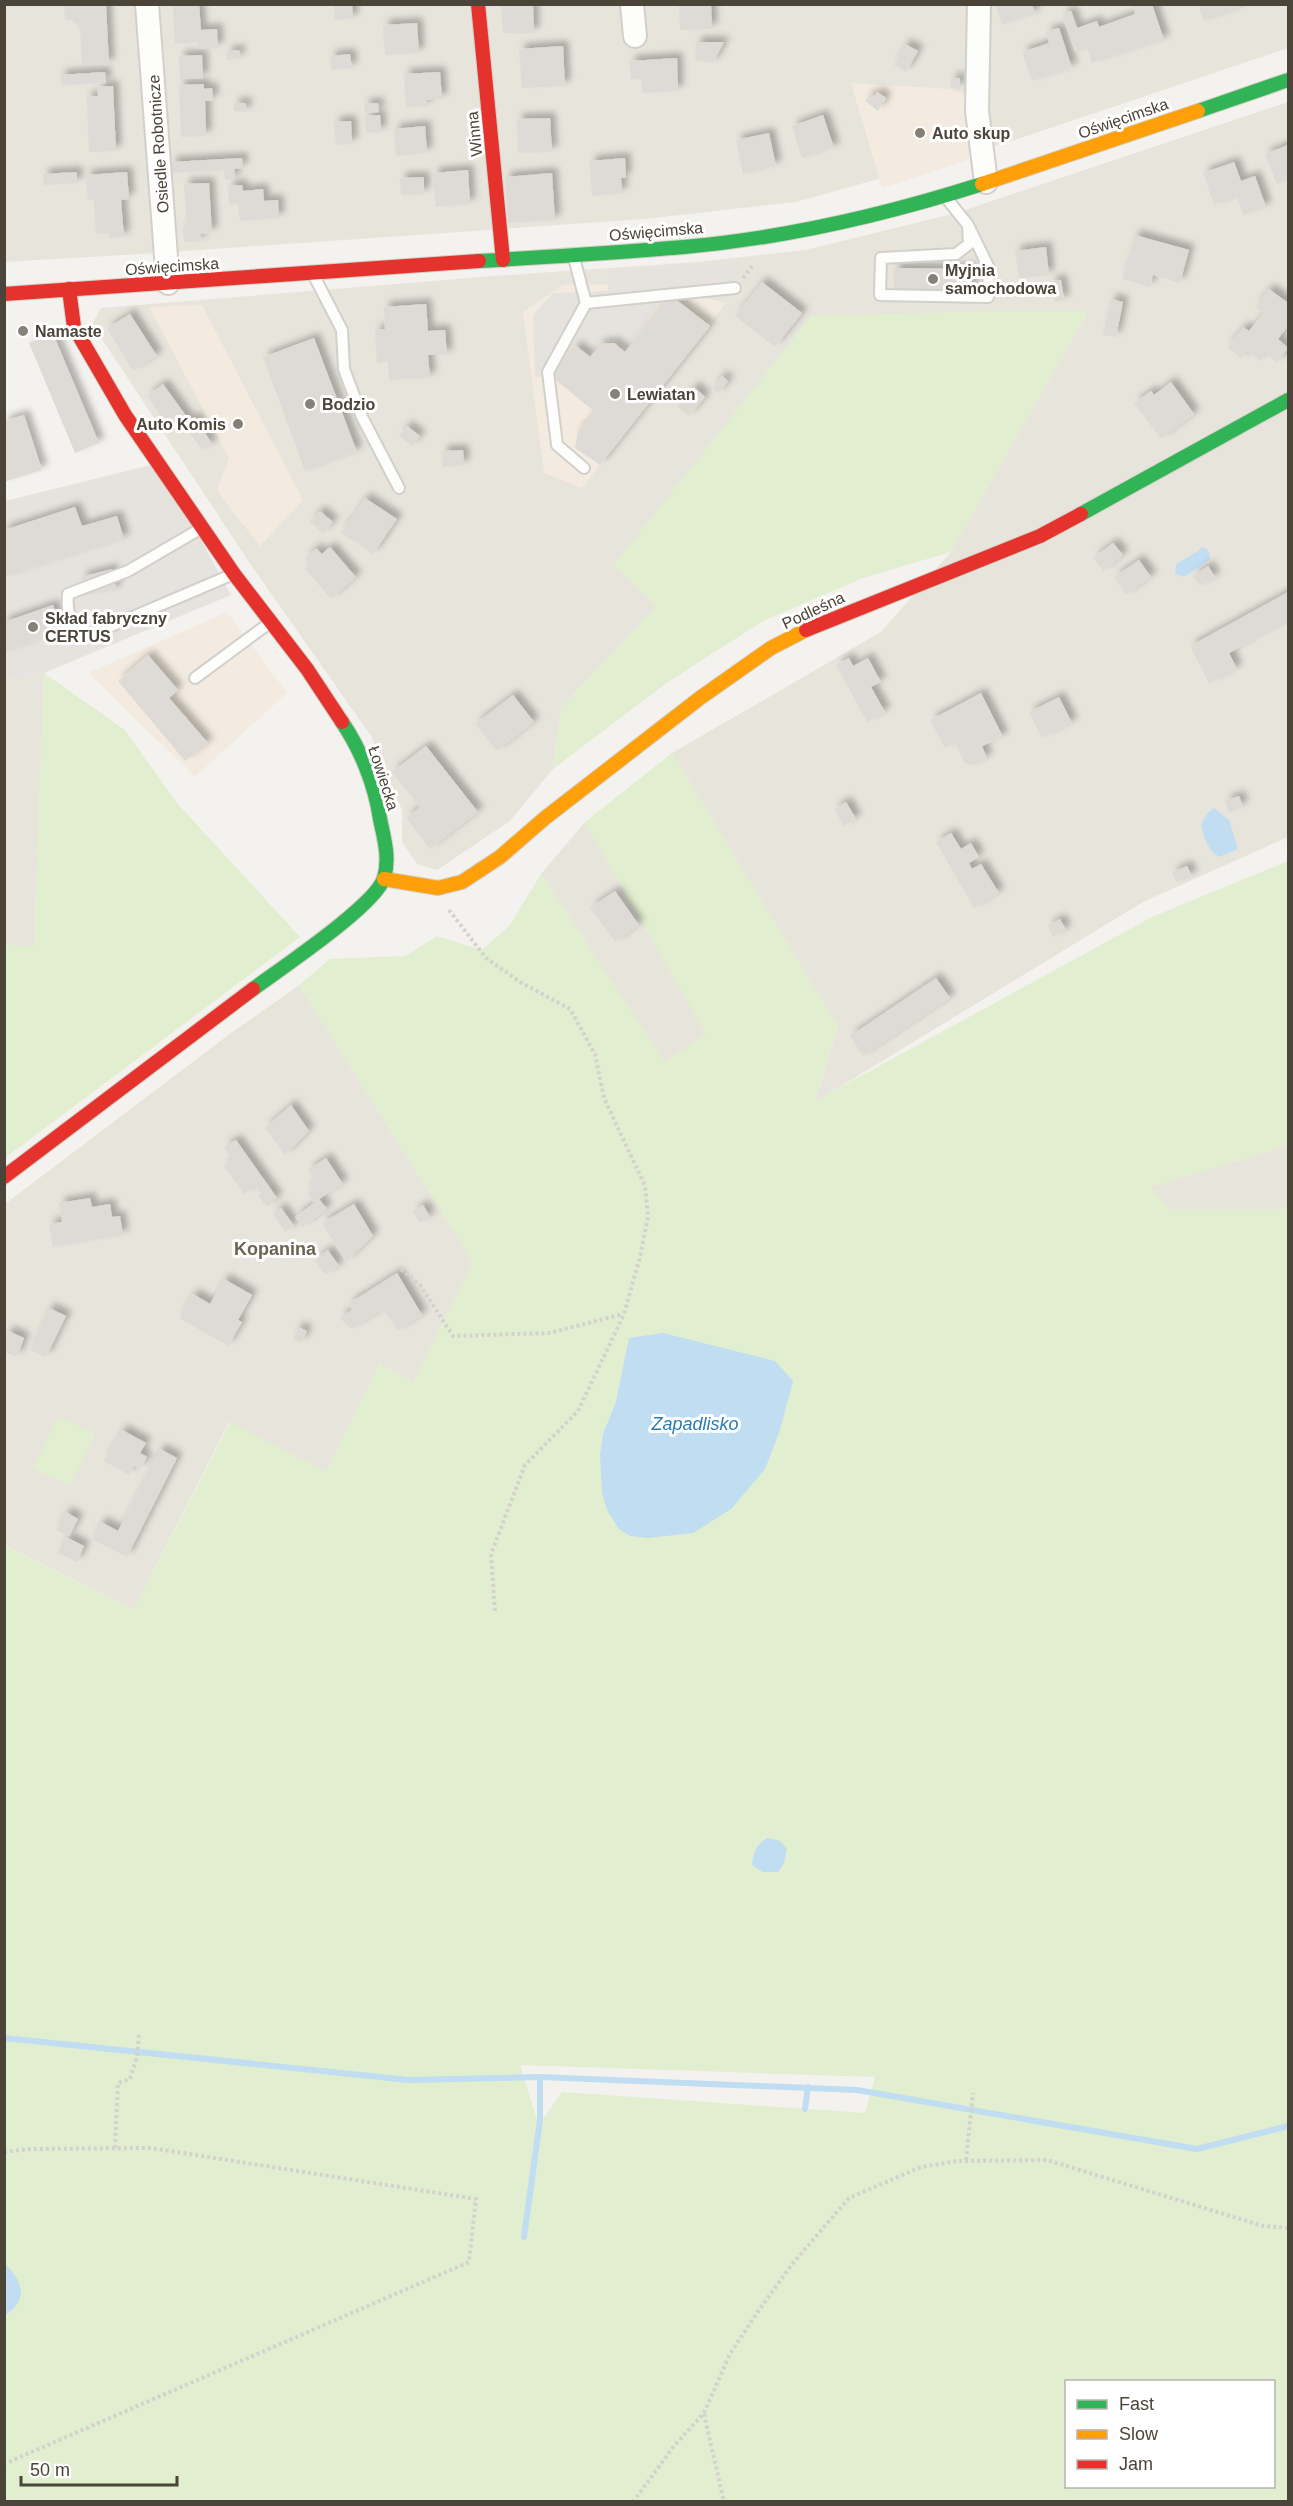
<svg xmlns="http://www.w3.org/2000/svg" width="1293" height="2506" font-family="Arial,sans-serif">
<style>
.residential{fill:#e7e4dc}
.commercial{fill:#f3ebdf}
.industrial{fill:#e6e2de}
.green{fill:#e1eecf;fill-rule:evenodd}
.parking{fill:#e6e3df}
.water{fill:#c0ddf1}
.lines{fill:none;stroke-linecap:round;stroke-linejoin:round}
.stream{stroke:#c0ddf1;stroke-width:6}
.building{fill:#dedbd6;filter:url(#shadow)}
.lane-casing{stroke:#d2d0cb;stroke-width:14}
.street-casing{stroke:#d2d0cb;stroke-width:26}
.fast-casing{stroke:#d3cfc5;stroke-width:16}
.slow-casing{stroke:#d3cfc5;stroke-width:16}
.jam-casing{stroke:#d3cfc5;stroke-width:16}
.path{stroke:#d3d2cc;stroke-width:4;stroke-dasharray:3 3;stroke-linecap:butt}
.lane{stroke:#fdfdfc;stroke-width:10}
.street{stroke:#fdfdfc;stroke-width:22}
.fast{stroke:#30b455;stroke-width:14}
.slow{stroke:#ff9f0a;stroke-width:14}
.jam{stroke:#e5322d;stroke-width:14}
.poi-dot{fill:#868178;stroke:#fff;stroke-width:2}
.labels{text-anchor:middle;stroke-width:6;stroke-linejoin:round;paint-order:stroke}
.street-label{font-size:16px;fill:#4b4439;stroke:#fff}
.poi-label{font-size:16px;font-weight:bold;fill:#4b4439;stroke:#fff;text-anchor:start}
.neighbourhood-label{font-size:18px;font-weight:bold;fill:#6e6250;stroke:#fff}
.water-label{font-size:18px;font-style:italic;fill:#2e7ab2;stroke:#fff}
</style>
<defs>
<filter id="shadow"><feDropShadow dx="5.5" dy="-5.5" stdDeviation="3" flood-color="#0004"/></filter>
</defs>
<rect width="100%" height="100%" fill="#f4f2ee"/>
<g class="residential">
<path d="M1288,4v44l-285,96 -207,58 -151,17 -474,33 -17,-247z"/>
<path d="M5,5h136l17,248 -153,9z"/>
<path d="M1288,102v735l-145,65 -328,200 23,-75 -166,-274 209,-121 70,-80 137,-241 -474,254 43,41 -96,102 -8,61 -43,52 -73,49 -20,-6 -15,-22v-32l-31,-74 -120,-171 -159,-241 9,-16 393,-32 203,-14 109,-12 150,-37z"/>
<path d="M44,673l-10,275 -29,-4v-266z"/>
<path d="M585,822l122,212 -42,29 -124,-189z"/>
<path d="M299,985l174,277 -60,120 -33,-18 -54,108 -97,-50 -95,188 -129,-65v-341l222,-168z"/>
<path d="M1288,1143v66h-119l-20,-22 118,-35z"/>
</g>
<g class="commercial">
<path d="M851,83l99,6 15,6 4,65 -87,28z"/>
<path d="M648,284l78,19 -144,185 -38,-15 -21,-161 40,-27z"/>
<path d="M202,305l101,195 -43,46 -43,-55 12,-33 -80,-151z"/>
<path d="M227,612l60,81 -92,84 -107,-104z"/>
</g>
<path class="industrial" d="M159,463l72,132 -187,78 -39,5v-177z"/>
<g class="green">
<path d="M995,311h93l-137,241 -88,26 -100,43 -95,61 -115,87 8,-61 96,-102 -43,-41 197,-249z"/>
<path d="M44,673l81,57 51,72 124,135 -295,221v-214l29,3z"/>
<path d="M672,753l166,274 -23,74 337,-184 136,-56v282l-21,9 -117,35 19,22h119v1292h-1283l-1,-956 130,65 96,-188 96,50 54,-108 33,18 60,-120 -174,-277 31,-26 75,-3 32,-20 45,14 28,-25 31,-51 124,188 41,-28 -121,-212zM520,2065l355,12 -10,36 -303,-21 -26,37 1,-9zM1066,2382h208v104h-208z"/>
<path d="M58,1416l38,18 -26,52 -37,-18z"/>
</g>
<path class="parking" d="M740,263l1,25 -77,8 -38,51 -10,-7 -16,1 -11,12 -14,-10 -25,33 -15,1 -2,-62 20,-22 55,-2 -1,-20z"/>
<g class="water">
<path d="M1201,547c7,2 9,5 9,12l-26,18 -9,-3 1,-10 24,-14z"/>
<path d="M1214,808l15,12 9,29 -19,8c-10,-5 -16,-21 -18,-32l6,-12z"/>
<path d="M663,1333l112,28 18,20 -13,49 -15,39 -34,40 -38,24 -45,5 -18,-2 -11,-7 -12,-19 -5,-17 -2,-38 3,-21 13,-32 13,-64z"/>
<path d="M767,1838l13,3 7,8 -3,14 -6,9h-15l-11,-7c1,-12 4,-20 15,-27z"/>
<path d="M4,2263c18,17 26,37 1,52z"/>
</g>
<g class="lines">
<g class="stream">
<path d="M4,2038l405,42 131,-3 317,13 340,59 91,-23"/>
<path d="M805,2109l3,-22"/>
<path d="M524,2237l16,-117v-43"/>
</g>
</g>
<g class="building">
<path d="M64,4h42l3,60 -27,1 -2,-37 -8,-8 -7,-1z"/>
<path d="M199,4l2,26 16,-1 1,19 -20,1 -1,-7 -22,2 -2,-39z"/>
<path d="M334,4h18l1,15 -18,1z"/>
<path d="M501,4h32l1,29h-31z"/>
<path d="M679,4h32l1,25 -32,1z"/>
<path d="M995,4h37l3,9 -33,12z"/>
<path d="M1132,4h20l12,36 -72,23 -5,-15 -12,4 -13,-38 9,-3 6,17 20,-7 2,6 36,-13z"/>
<path d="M1198,4h42l1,4 -37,13z"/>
<path d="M417,23l2,30 -34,2 -2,-30z"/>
<path d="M1059,28l13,40 -40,13 -10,-29 27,-9 -3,-11z"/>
<path d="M696,42h28l-11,21 -18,-3z"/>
<path d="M905,44l13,7 -12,21 -12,-7z"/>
<path d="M563,46l2,40 -43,2 -3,-39z"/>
<path d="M239,50l1,8 -13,2 -1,-8z"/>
<path d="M350,54l2,14 -21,2 -1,-14z"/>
<path d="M202,55l1,23 -23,1 -1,-23z"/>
<path d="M677,58l1,33 -36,2 -1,-14 -10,1 -1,-19z"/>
<path d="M105,72l1,11 -45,2 -1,-10z"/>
<path d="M440,72l2,27 -15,1v6l-21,1 -2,-33z"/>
<path d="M951,78h9v11l-9,-1z"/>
<path d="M204,84v5l8,-1 1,13h-8l1,35 -25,1 -2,-52z"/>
<path d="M113,86l3,65 -27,1 -2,-56h11l-1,-9z"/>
<path d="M877,92l9,6 -8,13 -13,-10 5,-7 4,3z"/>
<path d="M234,103h12v9l-12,-1z"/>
<path d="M378,103l1,9 -14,1 -1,-9z"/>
<path d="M380,115l1,17 -15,1 -1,-17z"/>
<path d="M823,115l11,33 -32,10 -10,-32z"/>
<path d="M550,118l2,34 -34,1 -1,-34z"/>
<path d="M351,121l1,23 -16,1 -2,-23z"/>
<path d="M425,126l2,27 -31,3 -2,-27z"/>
<path d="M769,133l7,33 -33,8 -7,-34z"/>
<path d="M1288,145v34l-11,5 -12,-30z"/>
<path d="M242,158l1,10 -9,1 1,10 -10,1 -1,-10 -52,3 -1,-11z"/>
<path d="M625,158l1,20h-5l1,15 -30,3 -2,-35z"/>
<path d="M1234,162l7,19 14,-5 11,31 -23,8 -6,-18 -23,8 -11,-32z"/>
<path d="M468,170l2,34 -34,3 -3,-34z"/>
<path d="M77,172v11l-33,2 -1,-11z"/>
<path d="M127,172l2,27 -8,1 3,37 -15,1v-5l-13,1 -2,-35 -6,1 -2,-25z"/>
<path d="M552,173l3,47 -47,3 -3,-46z"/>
<path d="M424,177v17l-23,1 -1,-17z"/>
<path d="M209,183l3,50 -12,1 1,7 -17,1 -1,-15 4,-1 -3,-42z"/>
<path d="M242,185l1,6 20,-2 1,12 14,-1 1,18 -39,3 -2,-18 -9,1 -1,-18z"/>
<path d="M1135,235l54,15 -9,33 -27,-8 -3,12 -28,-8z"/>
<path d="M1046,247l3,28 -30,3 -4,-27z"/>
<path d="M894,268l78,1v21l-78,-1z"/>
<path d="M1061,280l3,20 -9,2 -4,-21z"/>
<path d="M762,282l40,31 -27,34 -40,-31z"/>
<path d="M1269,289l19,14v23l-10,13 10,9 -11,15 -12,-10 -5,8 -13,-10 -5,8 -15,-12 16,-20 6,4 14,-18 -8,-6z"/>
<path d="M670,295l40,31 -110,139 -25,-17 3,-17 17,-19 -43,-35 24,-31 14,11 11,-13 13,-1 11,9z"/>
<path d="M1111,299l12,3 -7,35 -13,-2z"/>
<path d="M426,304l2,27 17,-1 2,25h-19l2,23 -41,2 -1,-18 -11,1 -2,-33 10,-1 -1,-22z"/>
<path d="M130,314l27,42 -24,15 -26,-43z"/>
<path d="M53,334l46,109 -24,10 -46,-110z"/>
<path d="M314,338l43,114 -52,19 -42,-114z"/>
<path d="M722,376l6,5 -10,13 -6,-5z"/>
<path d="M1171,382l23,32 -33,25 -27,-36 17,-12 3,4z"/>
<path d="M163,384l26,36 6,-3 17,27 -10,6 -18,-26 -11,8 -26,-36z"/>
<path d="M694,387l11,10 -16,19 -12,-9z"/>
<path d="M24,415l18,55 -38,12v-61z"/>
<path d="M407,426l13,10 -8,10 -13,-10z"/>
<path d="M463,450l1,15 -21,2 -1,-16z"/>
<path d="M365,498l32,21 -24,35 -32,-21z"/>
<path d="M75,507l7,19 35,-10 7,23 -120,38v-47z"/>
<path d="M320,511l13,11 -10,11 -13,-11z"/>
<path d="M1113,543l10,12 -19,16 -11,-13z"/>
<path d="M330,547l26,30 -25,22 -26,-30 5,-4 -5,-6 11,-11 6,6z"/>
<path d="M1139,560l12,17 -25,18 -12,-18z"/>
<path d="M1208,566l7,11 -15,9 -7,-10z"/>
<path d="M112,569l4,21 -32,5 -3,-18z"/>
<path d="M1288,592v28l-59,33 8,16 -28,14 -19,-37z"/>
<path d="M53,605l10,28 -59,19v-30z"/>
<path d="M148,655l30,35 -9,8 39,45 -23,18 -67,-80z"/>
<path d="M849,658l4,8 15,-8 13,24 -10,5 14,25 -18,10 -31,-57z"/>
<path d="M981,693l22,44 -21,9 5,12 -13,7 -10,-2 -8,-20 -11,5 -15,-28z"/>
<path d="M513,695l21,27 -37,29 -22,-27z"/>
<path d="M1059,697l13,26 -30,15 -13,-26z"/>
<path d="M426,746l52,66 -48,37 -24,-31 14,-11 -28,-35z"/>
<path d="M1239,796l4,10 -14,6 -4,-11z"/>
<path d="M846,802l10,17 -12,7 -10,-17z"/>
<path d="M951,833l10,16 10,-6 8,14 -10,6 3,6 9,-5 18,29 -25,15 -38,-66z"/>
<path d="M1187,866l5,10 -16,6 -4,-10z"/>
<path d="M615,891l24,34 -24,17 -25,-34z"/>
<path d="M1060,919l6,11 -13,7 -5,-11z"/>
<path d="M936,978l14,20 -87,58 -13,-20z"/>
<path d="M291,1105l18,26 -24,24 -20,-27z"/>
<path d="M236,1140l41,58 -10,9 -9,-12 3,-2 -6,-7 -11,8 -20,-28 8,-7 -8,-12z"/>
<path d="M326,1158l17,26 -24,15 8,10 -24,18 -8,-10 19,-14 -7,-10 6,-4 -4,-7 5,-3 -6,-9z"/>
<path d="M90,1198l2,9 18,-3 2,13 8,-1 3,19 -70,12 -4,-23 13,-2 -3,-19z"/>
<path d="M354,1204l19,32 -27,26 -24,-39z"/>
<path d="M423,1205l7,12 -10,6 -7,-11z"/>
<path d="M281,1208l13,18 -9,6 -12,-18z"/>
<path d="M328,1250l11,16 -14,9 -10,-15z"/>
<path d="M397,1273l25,42 -24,16 -15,-22 -31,20 -13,-11 13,-8 -4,-6z"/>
<path d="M224,1279l28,16 -14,25 4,2 -14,24 -49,-28 14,-24 17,10z"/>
<path d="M49,1308l17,8 -20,41 -16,-7z"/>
<path d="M298,1327l9,4 -6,12 -8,-4z"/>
<path d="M8,1331l16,7 -7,19 -13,-5v-12z"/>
<path d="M122,1430l24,13 -6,10 7,4 -7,12 -6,-3 -5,9 -25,-14z"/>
<path d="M160,1449l17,9 -50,99 -35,-18 9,-17 17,9z"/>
<path d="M66,1512l12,7 -9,17 -13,-6z"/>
<path d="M66,1537l18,9 -7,16 -19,-9z"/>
</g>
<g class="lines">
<g class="lane-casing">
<g id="lane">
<path d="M947,199l21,26 21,43 -1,29 -108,-2 1,-37 75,-4 13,-10 -1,-19"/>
<path d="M574,258l12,45 149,-15"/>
<path d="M314,276l28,54 2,39 18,48 37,71"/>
<path d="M584,468l-27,-23 -9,-73 38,-69"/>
<path d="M200,529l-72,42 -60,23c-2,21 3,31 20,42l143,-61"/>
<path d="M195,678l73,-54"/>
</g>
</g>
<g class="street-casing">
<g id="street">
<path d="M147,4l21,279"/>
<path d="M632,4l3,32"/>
<path d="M979,4l-2,107 9,71"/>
</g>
</g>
<g class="fast-casing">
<g id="fast">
<path d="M1198,111l90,-31"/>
<path d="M479,261c68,-4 136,-8 205,-14 101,-9 201,-32 298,-63"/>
<path d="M1081,514l207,-114"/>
<path d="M253,989c27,-20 123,-84 131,-111 6,-20 0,-40 -4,-59 -5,-34 -19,-69 -38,-97"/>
</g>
</g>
<g class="slow-casing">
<g id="slow">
<path d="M982,184l216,-73"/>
<path d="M384,879l54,9 24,-6 38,-25 45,-39 155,-120 71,-50 35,-18"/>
</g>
</g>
<g class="jam-casing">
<g id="jam">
<path d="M478,4l25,256"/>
<path d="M69,289l5,38 51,88 109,159 73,95 35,53"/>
<path d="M4,294l475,-33"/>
<path d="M806,630l234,-94 41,-22"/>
<path d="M4,1177l249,-188"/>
</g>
</g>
<g class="path">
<path d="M743,278l10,-13"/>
<path d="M449,910l37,48 34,24 50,27 25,45 9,44 41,88 3,31 -8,40 -16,57 -46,97 -53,54 -34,89 4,59"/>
<path d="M401,1269l19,16 33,51 96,-3 74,-19"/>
<path d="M115,2148l3,-65 12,-4 7,-22 2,-23"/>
<path d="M4,2152l25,-3 122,-1 325,51 -7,63 -465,202"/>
<path d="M966,2160l7,-67"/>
<path d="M704,2414l20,88"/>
<path d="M633,2502l41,-56 30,-33 26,-59 29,-44 34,-47 56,-65 72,-31 37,-6 89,-1 216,66 25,2"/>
</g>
<use href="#lane" class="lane"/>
<use href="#street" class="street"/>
<use href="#fast" class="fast"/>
<use href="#slow" class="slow"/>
<use href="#jam" class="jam"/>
</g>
<g class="poi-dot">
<circle cx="920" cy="133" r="6"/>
<circle cx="933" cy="279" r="6"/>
<circle cx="23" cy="331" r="6"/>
<circle cx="615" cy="394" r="6"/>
<circle cx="310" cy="404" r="6"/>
<circle cx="238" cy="424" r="6"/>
<circle cx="33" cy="627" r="6"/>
</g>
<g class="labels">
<g class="street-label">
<text transform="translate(1123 118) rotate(-19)" y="6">Oświęcimska</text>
<text transform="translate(474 134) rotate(-96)" y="6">Winna</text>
<text transform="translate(158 144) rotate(-94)" y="6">Osiedle Robotnicze</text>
<text transform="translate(656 231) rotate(-5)" y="6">Oświęcimska</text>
<text transform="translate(172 266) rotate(-4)" y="6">Oświęcimska</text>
<text transform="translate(813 610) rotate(-25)" y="6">Podleśna</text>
<text transform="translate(384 778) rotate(72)" y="6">Łowiecka</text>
</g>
<g class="poi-label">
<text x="932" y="139">Auto skup</text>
<text x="945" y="276">Myjnia<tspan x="945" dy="18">samochodowa</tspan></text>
<text x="35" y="337">Namaste</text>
<text x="627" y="400">Lewiatan</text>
<text x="322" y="410">Bodzio</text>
<text x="226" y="430" text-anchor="end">Auto Komis</text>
<text x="45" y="624">Skład fabryczny<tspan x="45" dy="18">CERTUS</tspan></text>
</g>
<g class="neighbourhood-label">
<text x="275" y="1255">Kopanina</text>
</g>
<g class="water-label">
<text x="695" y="1430">Zapadlisko</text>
</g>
</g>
<rect width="1293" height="2506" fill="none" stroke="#4b4439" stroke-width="12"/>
<rect x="1065" y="2380" width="210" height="108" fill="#ffffff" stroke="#b7b4b0" stroke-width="1.5"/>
<rect x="1077" y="2400" width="30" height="9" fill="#30b455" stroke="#b7b4b0" stroke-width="1.5"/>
<text x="1119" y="2410" font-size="18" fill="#4b4439">Fast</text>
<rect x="1077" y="2430" width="30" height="9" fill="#ff9f0a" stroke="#b7b4b0" stroke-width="1.5"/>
<text x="1119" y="2440" font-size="18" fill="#4b4439">Slow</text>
<rect x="1077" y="2460" width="30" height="9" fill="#e5322d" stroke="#b7b4b0" stroke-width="1.5"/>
<text x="1119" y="2470" font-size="18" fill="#4b4439">Jam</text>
<path d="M21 2476v9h156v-9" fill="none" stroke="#4b4439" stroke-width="3"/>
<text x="30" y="2476" font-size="18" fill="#4b4439" stroke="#ffffff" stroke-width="4.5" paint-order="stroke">50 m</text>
</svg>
